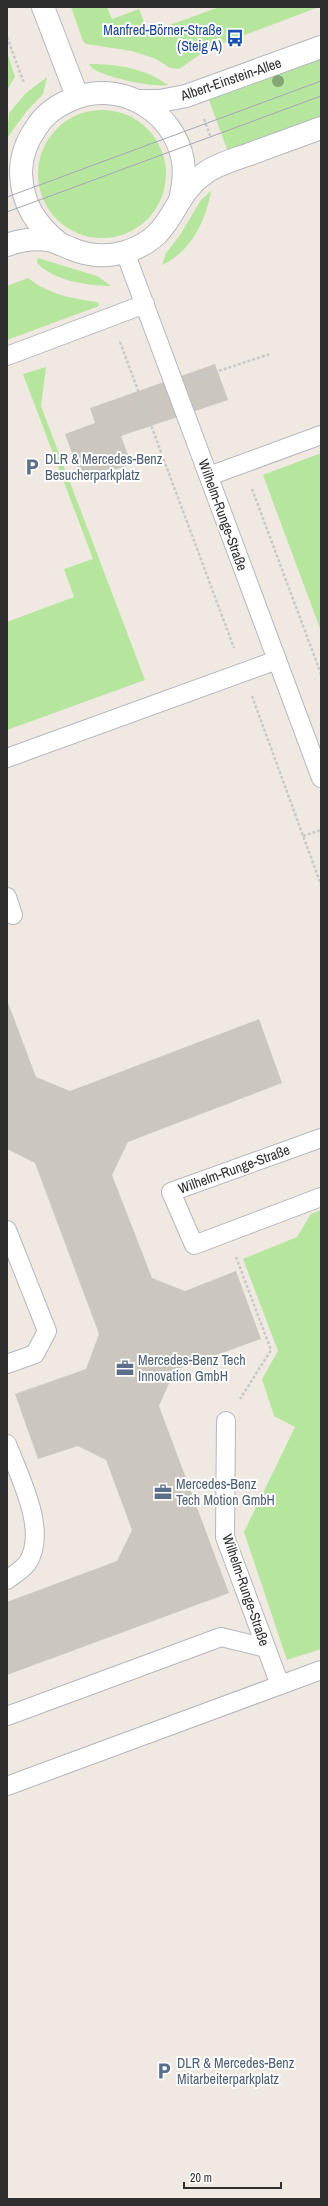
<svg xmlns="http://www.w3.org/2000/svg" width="328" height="2206" font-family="'Archivo Narrow',sans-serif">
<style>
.green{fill:#b6e59e}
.building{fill:#cbc7bf}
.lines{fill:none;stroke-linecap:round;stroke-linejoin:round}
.lane-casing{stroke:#b4b7c1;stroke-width:20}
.street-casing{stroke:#b4b7c1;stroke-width:24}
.secondary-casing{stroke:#b4b7c1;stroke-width:24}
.path{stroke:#c9c9c9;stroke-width:2.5;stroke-dasharray:3 2;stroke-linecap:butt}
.lane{stroke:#fff;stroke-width:18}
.street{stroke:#fff;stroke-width:22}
.secondary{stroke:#fff;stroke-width:22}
.tram{stroke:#a3a6b8;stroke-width:1}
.tree{fill:#84a574}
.labels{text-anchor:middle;stroke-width:4;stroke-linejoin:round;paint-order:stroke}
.transit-label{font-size:14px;fill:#164399;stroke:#fff;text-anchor:end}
.street-label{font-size:14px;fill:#2e2e2e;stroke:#fff}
.service-label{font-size:14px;fill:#4e5e75;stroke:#fff;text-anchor:start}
</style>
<rect width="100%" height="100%" fill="#efe9e1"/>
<g class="green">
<path d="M71,7h36l5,12 27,-10 9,24 71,-26h100l-111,42 -29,20 -9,-1 -14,-9 -24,-8 -46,-7 -3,-3z"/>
<path d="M7,52l8,25 -8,13z"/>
<path d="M321,59v59l-93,34 -19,-52z"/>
<path d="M89,64c29,0 55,4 79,21 -13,3 -75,-9 -79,-21z"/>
<path d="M47,77l-4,17 -17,18 -19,26 2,-25 17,-20z"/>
<circle cx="102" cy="174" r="64"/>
<path d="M211,191c-5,29 -20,61 -49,74l4,-12 14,-18 21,-35z"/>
<path d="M38,258l59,18 14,10c-26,-1 -54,-4 -74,-23z"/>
<path d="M28,278c20,16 45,21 70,24l1,4 -92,34v-54z"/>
<path d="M46,367l-5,39 104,274 -138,50v-108l67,-25 -10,-28 29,-10 -70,-185z"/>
<path d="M321,453v178l-58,-156z"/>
<path d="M321,1210v439l-34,11 -43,-128 51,-105 -21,-11 -12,-37 16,-28 -35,-92 54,-22 14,-23z"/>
</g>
<g class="building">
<path d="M215,364l13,36 -107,36 10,28 -49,17 -17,-47 30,-11 -5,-15z"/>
<path d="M7,1000l29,77 34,14 189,-72 23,64 -154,59 -16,33 40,103 33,13 51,-20 25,68 -86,31 -16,36 70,187 -222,82v-73l110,-41 15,-31 -26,-70 -28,-14 -40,13 -23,-65 71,-25 13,-35 -64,-171 -28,-14z"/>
</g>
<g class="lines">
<g class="lane-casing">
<g id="lane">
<path d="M125,252l196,526"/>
<path d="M7,356l138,-52"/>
<path d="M209,476l112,-41"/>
<path d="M7,758l270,-98"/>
<path d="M7,897l6,18"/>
<path d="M321,1138l-150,54 23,53 127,-48"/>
<path d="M7,1230l40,101 -12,23 -28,10"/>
<path d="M226,1421l-1,116 55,148"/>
<path d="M7,1444c12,32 41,86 21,118 -4,7 -15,13 -21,18"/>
<path d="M7,1716l214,-79 45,11"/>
<path d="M7,1786l314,-116"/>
</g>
</g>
<g class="street-casing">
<path id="street" d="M43,7l34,89"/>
</g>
<g class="secondary-casing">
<g id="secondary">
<path d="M138,101h22l26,-5 135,-49"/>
<path d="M60,244c-24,-19 -38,-40 -39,-71 0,-17 5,-31 15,-45 7,-12 19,-21 32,-27 48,-24 106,8 115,60 2,13 0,26 -3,39"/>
<path d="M7,245c13,-5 28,-7 42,-5 8,2 15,6 23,9 16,7 35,8 53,3 51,-15 44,-54 80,-79 12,-9 28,-13 42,-18 25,-9 49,-18 74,-27"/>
</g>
</g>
<g class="path">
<path d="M7,37l17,46"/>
<path d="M215,49l1,3"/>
<path d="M204,119l7,19"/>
<path d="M120,342l114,306"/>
<path d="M200,377l70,-23"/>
<path d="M252,489l69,185"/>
<path d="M252,696l69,189"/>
<path d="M303,836l18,-6"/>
<path d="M236,1257l35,93 -31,49"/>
</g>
<use href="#lane" class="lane"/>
<use href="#street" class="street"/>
<use href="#secondary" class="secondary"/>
<g class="tram">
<path d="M7,197l314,-116"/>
<path d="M7,212l314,-116"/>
</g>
</g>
<circle class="tree" cx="278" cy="81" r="6"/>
<defs>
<g id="bus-bare" transform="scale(1.38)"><path d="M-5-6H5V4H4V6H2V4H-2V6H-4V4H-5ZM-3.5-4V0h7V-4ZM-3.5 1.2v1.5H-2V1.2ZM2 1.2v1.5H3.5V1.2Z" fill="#1a4fb4" stroke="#fff" stroke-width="2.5" paint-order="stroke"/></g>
<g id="parking-bare" transform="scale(1.38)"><path d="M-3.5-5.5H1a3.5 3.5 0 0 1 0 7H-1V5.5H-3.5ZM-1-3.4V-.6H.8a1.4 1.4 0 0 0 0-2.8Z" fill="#5c6f8a" stroke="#fff" stroke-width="2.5" paint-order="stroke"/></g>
<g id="office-bare" transform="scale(1.38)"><path d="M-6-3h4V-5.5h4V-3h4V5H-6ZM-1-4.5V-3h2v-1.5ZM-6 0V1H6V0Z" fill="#5c6f8a" stroke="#fff" stroke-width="2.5" paint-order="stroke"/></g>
</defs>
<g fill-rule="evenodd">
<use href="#bus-bare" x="235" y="38"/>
<use href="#parking-bare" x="32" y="467"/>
<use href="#office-bare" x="125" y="1368"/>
<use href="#office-bare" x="163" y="1492"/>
<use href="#parking-bare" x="164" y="2071"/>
</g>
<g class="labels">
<g class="transit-label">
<text x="222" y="35">Manfred-Börner-Straße<tspan x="222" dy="16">(Steig A)</tspan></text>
</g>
<g class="street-label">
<text transform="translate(231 79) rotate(-19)" y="5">Albert-Einstein-Allee</text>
<text transform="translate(223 515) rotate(70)" y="5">Wilhelm-Runge-Straße</text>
<text transform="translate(234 1169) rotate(-20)" y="5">Wilhelm-Runge-Straße</text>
<text transform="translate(246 1590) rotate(71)" y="5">Wilhelm-Runge-Straße</text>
</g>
<g class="service-label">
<text x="45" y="464">DLR &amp; Mercedes-Benz<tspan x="45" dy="16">Besucherparkplatz</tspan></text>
<text x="138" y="1365">Mercedes-Benz Tech<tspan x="138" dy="16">Innovation GmbH</tspan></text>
<text x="176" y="1489">Mercedes-Benz<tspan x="176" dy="16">Tech Motion GmbH</tspan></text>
<text x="177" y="2068">DLR &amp; Mercedes-Benz<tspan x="177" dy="16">Mitarbeiterparkplatz</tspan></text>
</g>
</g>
<rect width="328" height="2206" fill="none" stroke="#2e2e2e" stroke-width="16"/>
<path d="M184 2182v6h97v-6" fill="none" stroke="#2e2e2e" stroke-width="2"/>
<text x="190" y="2182" font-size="12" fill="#2e2e2e" stroke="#ffffff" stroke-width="3" paint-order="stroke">20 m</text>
</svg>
